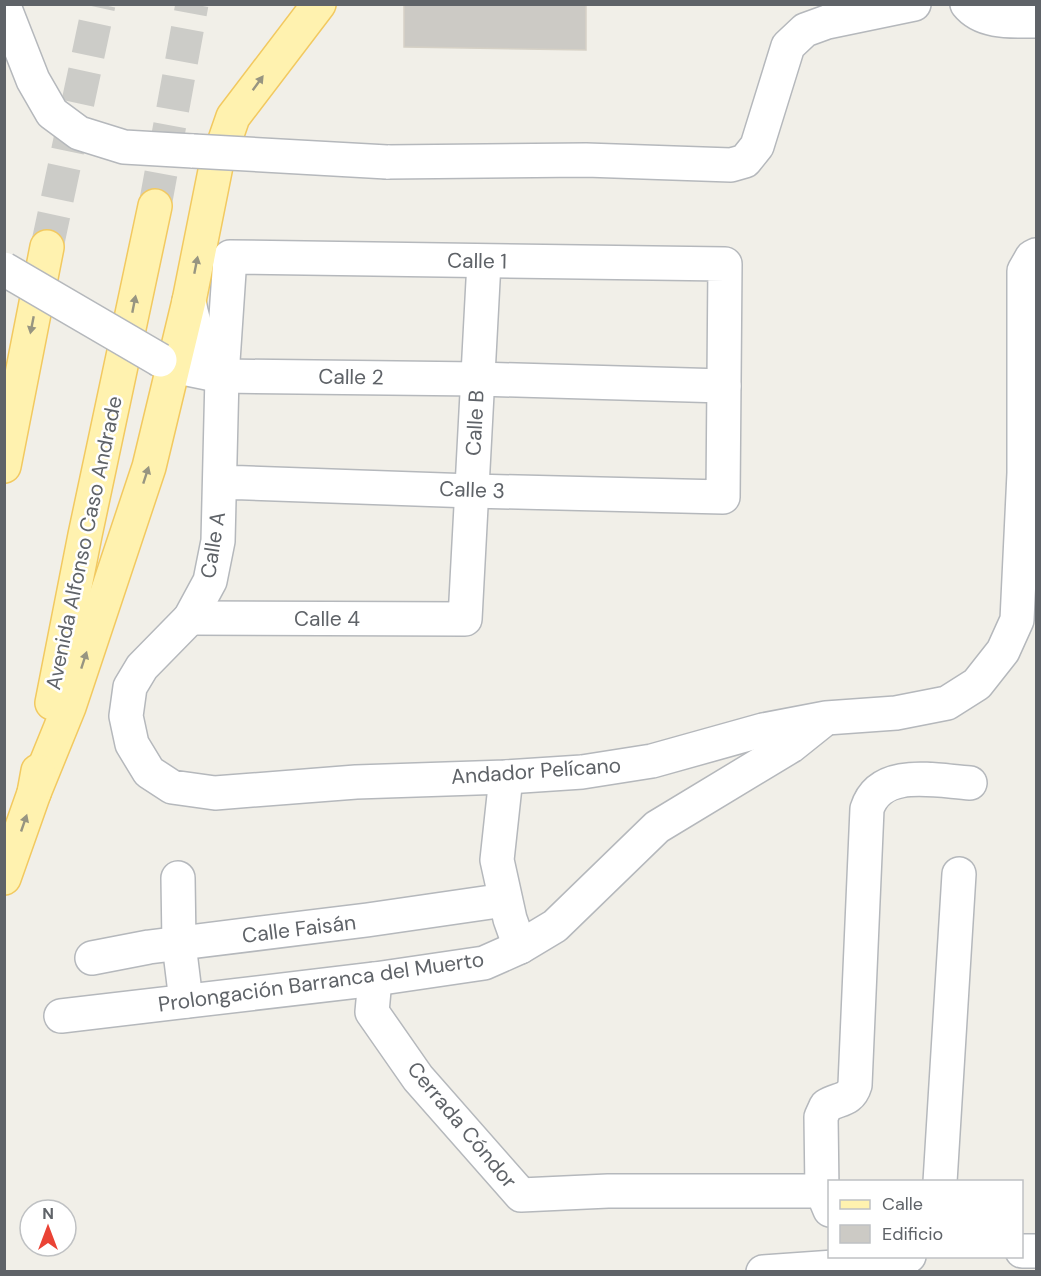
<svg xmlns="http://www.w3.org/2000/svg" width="1041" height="1276" font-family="'DM Sans',sans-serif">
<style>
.building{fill:#cccac5;stroke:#d6d1c6;stroke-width:1.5}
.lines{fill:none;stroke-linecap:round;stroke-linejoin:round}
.major-tunnel{stroke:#ccccc8;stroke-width:33;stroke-dasharray:33 16;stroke-linecap:butt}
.minor-casing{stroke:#b5b8bc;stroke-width:36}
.major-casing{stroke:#f2c960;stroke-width:36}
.minor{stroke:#fff;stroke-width:33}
.major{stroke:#fff2af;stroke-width:33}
.minor-bridge-casing{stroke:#b5b8bc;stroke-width:36;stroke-linecap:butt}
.minor-bridge{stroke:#fff;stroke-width:33}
.oneway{fill:#979581}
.labels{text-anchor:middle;stroke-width:5;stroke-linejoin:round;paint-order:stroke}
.street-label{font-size:21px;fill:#5f6368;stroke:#fff}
</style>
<rect width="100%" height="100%" fill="#f1efe8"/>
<path class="building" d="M404,4h182v46l-182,-3z"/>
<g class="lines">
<g class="major-tunnel">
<path d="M155,206l37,-202"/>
<path d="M47,247l52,-243"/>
</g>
<g class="minor-casing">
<g id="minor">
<path d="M967,4c16,20 47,17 69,17"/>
<path d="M4,6l29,74 19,33 27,20 45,14 69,4"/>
<path d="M387,162l199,-2 145,5 14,-4 12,-15 31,-100 17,-16 22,-8 87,-18"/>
<path d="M189,301c5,29 15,52 33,75"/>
<path d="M160,360l13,6 49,10 256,3 246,7"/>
<path d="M221,482l251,9 251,6 2,-233 -495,-7 -8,119 -4,165 -8,40 -20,37 -48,49 -12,20 -4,29 6,28 17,28 23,15 43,6 141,-11 150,-5 76,-5 70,-11 111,-31 63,-12 70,-5 51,-10 30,-19 26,-33 14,-31 7,-147v-202l8,-14 4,-2"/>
<path d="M190,618l275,1 19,-357"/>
<path d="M506,777l-9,83 13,59 10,28"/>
<path d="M178,878l1,66 7,57"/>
<path d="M92,958l57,-11 218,-27 138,-20"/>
<path d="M375,979l-3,33 46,66 103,117 87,-4h214l8,19"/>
<path d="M61,1016l314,-37 109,-16 36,-16 35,-21 102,-99 134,-81 30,-24"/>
<path d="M940,1182l19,-308"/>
<path d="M822,1191l-1,-74 5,-11c12,-8 24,-4 29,-21l12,-276c13,-42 69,-28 103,-26"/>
<path d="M1022,1251h14"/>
<path d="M763,1272l71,-5 75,-11"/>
</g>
</g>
<g class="major-casing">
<g id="major">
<path d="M4,466l43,-219"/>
<path d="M52,703l33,-168 70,-329"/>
<path d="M34,793l35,-86 80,-240 40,-166 27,-135 17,-49 86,-113"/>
<path d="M4,878l30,-85 4,-22"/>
</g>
</g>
<use href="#minor" class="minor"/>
<use href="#major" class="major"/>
<g class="minor-bridge-casing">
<g id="minor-bridge">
<path d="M193,151l194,11"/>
<path d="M4,269l156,91"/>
</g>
</g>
<use href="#minor-bridge" class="minor-bridge"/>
</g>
<defs><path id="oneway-solid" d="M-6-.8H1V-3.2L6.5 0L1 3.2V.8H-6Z" transform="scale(1.5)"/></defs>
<g class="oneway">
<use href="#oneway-solid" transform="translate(258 83) rotate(-54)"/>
<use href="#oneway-solid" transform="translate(196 265) rotate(-79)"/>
<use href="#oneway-solid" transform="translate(134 304) rotate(-79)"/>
<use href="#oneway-solid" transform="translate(32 325) rotate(101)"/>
<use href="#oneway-solid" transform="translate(146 475) rotate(-72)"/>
<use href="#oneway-solid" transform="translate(84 660) rotate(-72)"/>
<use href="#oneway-solid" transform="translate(24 823) rotate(-71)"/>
</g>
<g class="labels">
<g class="street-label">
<text transform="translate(477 261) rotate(1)" y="7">Calle 1</text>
<text transform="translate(351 377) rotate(1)" y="7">Calle 2</text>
<text transform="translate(475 423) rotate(-87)" y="7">Calle B</text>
<text transform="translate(472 490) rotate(2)" y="7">Calle 3</text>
<text transform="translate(84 543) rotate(-78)" y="7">Avenida Alfonso Caso Andrade</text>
<text transform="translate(213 545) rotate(-81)" y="7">Calle A</text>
<text x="327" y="626">Calle 4</text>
<text transform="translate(536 771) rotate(-4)" y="7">Andador Pelícano</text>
<text transform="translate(299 929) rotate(-7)" y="7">Calle Faisán</text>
<text transform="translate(321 982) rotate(-8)" y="7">Prolongación Barranca del Muerto</text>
<text transform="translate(462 1125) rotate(50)" y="7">Cerrada Cóndor</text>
</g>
</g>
<rect width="1041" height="1276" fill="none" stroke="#5f6368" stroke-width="12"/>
<rect x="828" y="1180" width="195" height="78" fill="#ffffff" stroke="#bfc1c3" stroke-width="1.5"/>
<rect x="840" y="1200" width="30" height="9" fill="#fff2af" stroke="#bfc1c3" stroke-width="1.5"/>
<text x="882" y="1210" font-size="18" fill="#5f6368">Calle</text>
<rect x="840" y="1225" width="30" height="18" fill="#cccac5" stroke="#bfc1c3" stroke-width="1.5"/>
<text x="882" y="1240" font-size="18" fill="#5f6368">Edificio</text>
<g transform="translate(48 1228)"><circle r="28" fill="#ffffff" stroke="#bfc1c3" stroke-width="1.5"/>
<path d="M0-4.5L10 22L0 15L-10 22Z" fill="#ea4335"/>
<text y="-9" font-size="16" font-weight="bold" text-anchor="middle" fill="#5f6368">N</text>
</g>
</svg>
